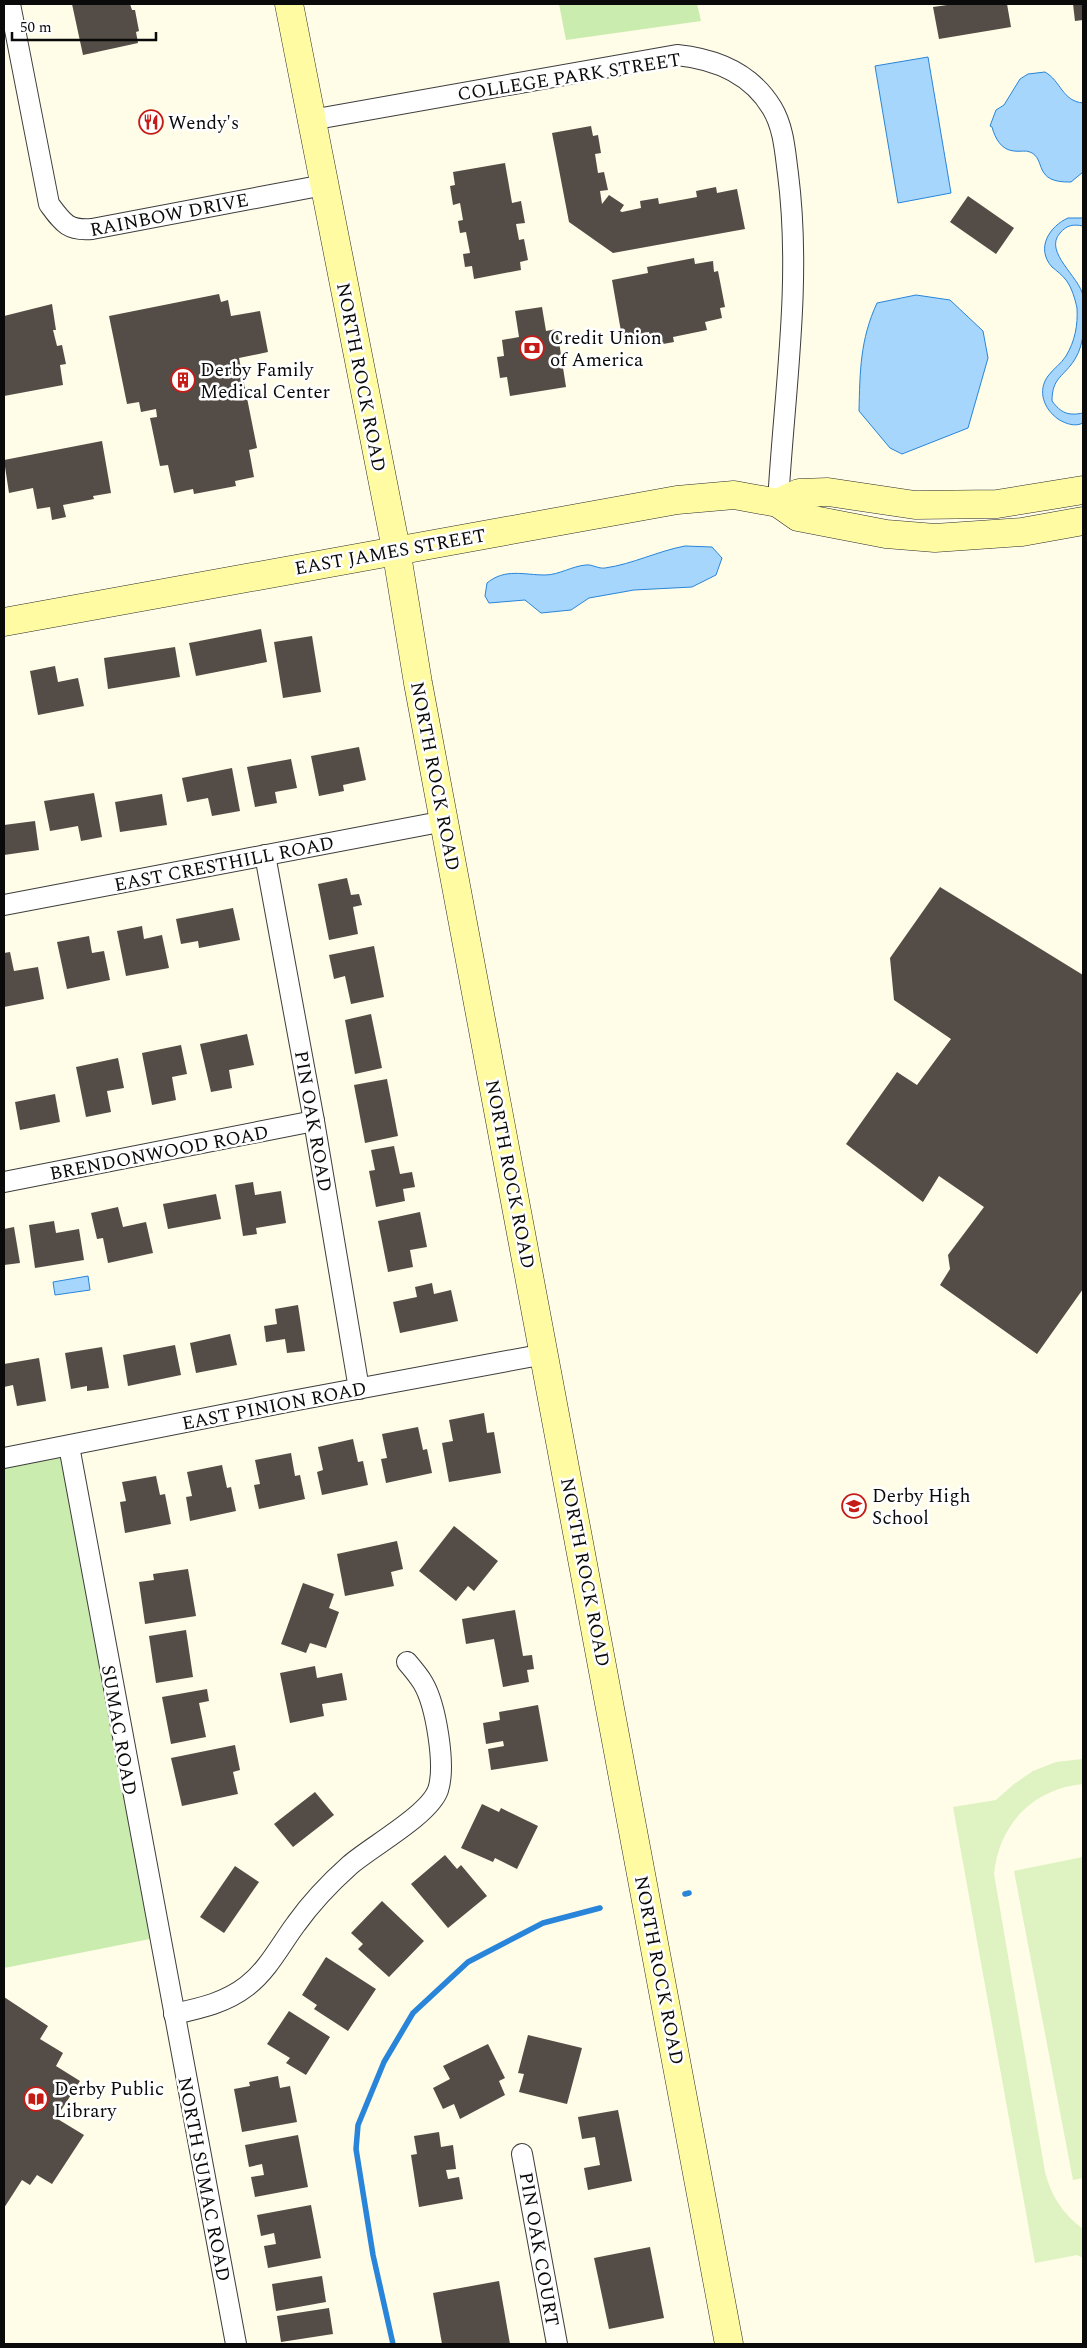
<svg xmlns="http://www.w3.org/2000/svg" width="1087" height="2348" font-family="Spectral,serif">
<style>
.green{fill:#caecae}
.pitch{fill:#def3c1}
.water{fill:#a7d6fc;stroke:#2885d9}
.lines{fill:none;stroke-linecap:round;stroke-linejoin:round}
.stream{stroke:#2885d9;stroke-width:5.5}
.building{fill:#544c46}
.street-casing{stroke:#3d3d3d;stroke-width:22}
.secondary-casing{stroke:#2c2c2c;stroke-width:29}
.street{stroke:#fff;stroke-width:20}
.secondary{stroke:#fffba2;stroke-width:28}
.labels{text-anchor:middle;stroke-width:5;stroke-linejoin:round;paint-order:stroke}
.street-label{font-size:19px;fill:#0a0a0a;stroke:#fff}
.poi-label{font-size:19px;fill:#0a0a0a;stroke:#fff;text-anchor:start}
</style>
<rect width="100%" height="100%" fill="#fffce7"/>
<g class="green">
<path d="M559,4h138l4,17 -135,19z"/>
<path d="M69,1446l91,491 -156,31v-510z"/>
</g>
<g class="pitch">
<path d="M1083,1759v25c-50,5 -84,40 -89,90l51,298c6,24 18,42 38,57v29l-6,-3 -42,8 -82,-456 43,-7 18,-16 19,-13 23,-9z"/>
<path d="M1083,1857v321l-10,2 -59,-309z"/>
</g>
<g class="water">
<path d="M928,57l23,136 -53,10 -23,-137z"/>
<path d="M1045,72c16,9 17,29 38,31v69l-12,10c-39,1 -24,-23 -41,-30 -4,-2 -11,0 -16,-1 -13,-1 -19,-13 -22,-24l-2,-1 6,-16 8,-5 16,-26 8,-5z"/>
<path d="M1068,218h15v8c-10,-2 -16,-1 -23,7 -17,19 20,44 23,63 3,18 2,48 -8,63 -11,18 -23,18 -23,42 9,12 16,15 31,12v10c-8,4 -17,1 -25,-4 -14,-10 -21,-28 -10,-43 5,-7 13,-12 18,-20 9,-15 12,-31 11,-48 -2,-9 -5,-20 -11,-28 -4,-5 -9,-9 -14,-13 -17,-19 -2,-41 16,-49z"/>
<path d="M916,295l34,5 33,31 5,27 -20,70 -66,26 -12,-6 -31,-37c1,-40 1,-71 18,-108z"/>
<path d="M685,546l27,1 10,11 -6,17 -24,12 -58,3 -45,8 -18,12 -30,3 -16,-13 -36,3 -4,-7 2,-13c18,-15 37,-8 58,-8 14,0 27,-9 41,-10 6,-1 12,4 19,3 28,-4 53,-17 80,-22z"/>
<path d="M88,1276l2,14 -35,5 -2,-13z"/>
</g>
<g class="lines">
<g class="stream">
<path d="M685,1894l4,-1"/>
<path d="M393,2344l-20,-89 -17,-106 2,-24 26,-63 29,-49 55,-51 75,-39 57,-15"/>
</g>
</g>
<g class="building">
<path d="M72,4h58l2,6h3l4,21 -3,1 2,11 -55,12z"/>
<path d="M954,4h53l4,23 -72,12 -6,-32z"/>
<path d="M1073,4h10v16l-8,1z"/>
<path d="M591,126l2,10 5,-1 3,18 -6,1 3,19 6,-1 4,18 -8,1 2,13 7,-9 15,10 -4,6 2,1 19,-4 -1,-7 18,-3 1,6 38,-7 -1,-6 20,-4 1,6 20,-4 8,40 -132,24 -44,-31 -17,-89z"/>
<path d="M505,163l7,40 9,-2 4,22 -9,1 3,16 5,-1 4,21 -8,2 1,8 -47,9 -2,-13 -7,1 -2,-13 7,-1 -4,-21 -6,1 -2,-12 5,-1 -3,-17 -7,2 -3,-19 5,-1 -2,-13z"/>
<path d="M968,196l46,32 -18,26 -46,-32z"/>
<path d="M694,258l1,6 18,-3 1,11 4,-1 7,36 -5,1 2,10 -17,4 2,8 -34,7 1,5 -22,4 -3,-14 -27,5 -10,-57 36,-7 -1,-6z"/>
<path d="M219,294l2,8 7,-2 3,16 29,-5 8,41 -29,6 18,90 -8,2 5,27 -19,4 1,5 -42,8 -1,-5 -19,4 -6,-28 -8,1 -10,-48 7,-1 -1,-8 -15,3 -2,-10 -12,2 -18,-88z"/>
<path d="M52,304l4,26h-3l4,16 5,-1 4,19 -6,1 3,20 -59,11v-80z"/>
<path d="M542,307l4,24 11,-2 9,58 -56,9 -3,-19 -7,1 -3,-21 7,-1 -2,-16 17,-3 -4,-26z"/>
<path d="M102,441l9,52 -18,3 1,3 -31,6 3,12 -14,3 -2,-13 -13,2 -4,-21 -24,5 -5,-33z"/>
<path d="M261,629l6,33 -71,14 -7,-33z"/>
<path d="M312,636l9,56 -38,6 -9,-56z"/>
<path d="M175,647l5,30 -72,12 -4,-31z"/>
<path d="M55,666l3,16 20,-4 6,28 -46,9 -8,-44z"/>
<path d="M359,747l7,33 -23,5 1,6 -25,5 -8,-40z"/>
<path d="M291,759l6,29 -22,4 2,11 -22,4 -8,-40z"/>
<path d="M232,768l8,43 -28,5 -4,-18 -21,4 -5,-24z"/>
<path d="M94,793l8,44 -21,4 -3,-15 -28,5 -6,-30z"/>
<path d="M162,794l5,31 -47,7 -5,-30z"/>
<path d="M35,821l4,29 -35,5v-30z"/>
<path d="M347,878l4,17 8,-1 3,11 -9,2 5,27 -29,6 -11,-56z"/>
<path d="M940,887l143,88v314l-46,65 -97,-69 10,-16 -2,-14 36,-48 -45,-31 -16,26 -77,-58 51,-72 20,13 34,-46 -57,-39 -4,-42z"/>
<path d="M233,908l7,32 -41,8 -1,-7 -17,3 -5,-25z"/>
<path d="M142,926l2,13 18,-4 7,33 -43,8 -9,-45z"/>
<path d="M89,936l3,17 12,-2 6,29 -43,9 -10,-47z"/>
<path d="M374,946l10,51 -33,7 -6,-28 -11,3 -5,-24z"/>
<path d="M10,952l4,19 24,-4 6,32 -40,8v-54z"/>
<path d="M371,1014l11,54 -27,6 -10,-54z"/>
<path d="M247,1034l7,31 -25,5 3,18 -21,4 -11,-48z"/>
<path d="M181,1045l6,29 -15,3 4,23 -24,5 -10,-52z"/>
<path d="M118,1058l6,30 -17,3 4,21 -25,5 -10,-50z"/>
<path d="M387,1079l11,57 -33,7 -11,-58z"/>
<path d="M55,1094l5,28 -40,8 -5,-28z"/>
<path d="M394,1146l6,28 12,-2 3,15 -12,2 2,12 -29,6 -7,-36 6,-1 -4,-20z"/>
<path d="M253,1182l2,13 26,-4 5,32 -30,5 1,6 -14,2 -8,-51z"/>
<path d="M216,1194l5,25 -53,10 -5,-25z"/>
<path d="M118,1207l5,20 23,-5 7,31 -45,10 -5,-25 -6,1 -6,-26z"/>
<path d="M420,1212l7,35 -17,3 3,17 -25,5 -10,-51z"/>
<path d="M54,1221l2,12 23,-4 5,31 -49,8 -6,-43z"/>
<path d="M14,1227l6,36 -16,2v-36z"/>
<path d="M432,1283l2,11 17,-4 7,31 -58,12 -7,-31 24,-5 -2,-10z"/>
<path d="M298,1305l7,46 -18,2 -2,-14 -19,3 -2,-16 13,-2 -2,-15z"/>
<path d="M230,1334l7,31 -41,8 -6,-30z"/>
<path d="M175,1345l6,30 -53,11 -5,-31z"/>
<path d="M102,1347l7,41 -22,3v-5l-16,3 -6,-36z"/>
<path d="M39,1358l7,43 -29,5 -4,-21 -9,2v-23z"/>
<path d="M484,1413l3,20 7,-1 7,41 -52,9 -7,-39 11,-2 -4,-21z"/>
<path d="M418,1427l5,23 4,-1 5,24 -46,10 -5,-24 6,-1 -5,-24z"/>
<path d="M353,1439l5,23 5,-1 5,24 -46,10 -5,-23 6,-2 -5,-23z"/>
<path d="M291,1453l4,23 5,-1 5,24 -46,10 -5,-24 6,-1 -5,-24z"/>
<path d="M222,1465l5,23 4,-1 5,24 -46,10 -4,-24 6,-1 -5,-24z"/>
<path d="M156,1476l4,19 5,-1 6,30 -46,9 -5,-31 6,-1 -4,-19z"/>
<path d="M454,1526l44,35 -24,30 -6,-5 -12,15 -37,-30z"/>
<path d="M397,1541l6,28 -12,3 3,14 -49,10 -8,-42z"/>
<path d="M188,1569l8,47 -51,8 -6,-42 15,-2 -1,-6z"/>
<path d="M303,1583l31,11 -5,14 10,4 -13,36 -16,-5 -4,10 -25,-9z"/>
<path d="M515,1610l8,46 9,-1 2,14 -7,1 2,12 -26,5 -9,-48 -28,5 -4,-25z"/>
<path d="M186,1630l7,47 -37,6 -7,-47z"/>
<path d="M315,1666l2,12 25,-5 5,27 -25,4 2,12 -34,7 -10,-50z"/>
<path d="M207,1689l2,12 -10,2 7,34 -35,7 -9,-47z"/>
<path d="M538,1705l10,56 -57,9 -3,-21 16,-3 -1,-5 -17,3 -3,-21 17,-3 -1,-8z"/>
<path d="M235,1745l5,25 -7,2 5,22 -56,12 -11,-48z"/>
<path d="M315,1792l19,23 -41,32 -19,-23z"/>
<path d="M482,1804l17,8 2,-4 37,18 -21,43 -22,-11 -2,4 -32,-14z"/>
<path d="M445,1855l12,14 4,-4 26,31 -39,32 -37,-44z"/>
<path d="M235,1866l24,16 -35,51 -24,-16z"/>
<path d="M382,1901l42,40 -35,36 -31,-28 5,-5 -12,-11z"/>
<path d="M326,1957l50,32 -28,42 -34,-22 3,-4 -15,-10z"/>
<path d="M4,1997l44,29 -8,13 23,14 -7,13 24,15 -24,37 28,17 -32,49 -15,-9 -7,10 -8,-5 -18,28z"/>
<path d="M289,2011l41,26 -24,38 -20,-12 4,-5 -23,-14z"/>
<path d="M528,2035l54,13 -15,56 -48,-12 5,-18 -6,-1z"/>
<path d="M488,2044l17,34 -6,3 6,14 -45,24 -6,-15 -11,5 -10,-21 17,-9 -7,-13z"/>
<path d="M278,2076l2,12 10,-2 7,36 -55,10 -8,-43 16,-3 -1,-4z"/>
<path d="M618,2110l14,71 -44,9 -4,-22 16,-3 -5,-28 -13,2 -4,-22z"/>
<path d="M439,2132l2,15 12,-2 3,24 -10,1 2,9 11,-2 4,22 -44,8 -8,-52 6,-1 -3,-18z"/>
<path d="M298,2135l10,52 -53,10 -4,-20 13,-2 -2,-11 -13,3 -4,-22z"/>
<path d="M311,2205l10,53 -53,10 -4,-22 12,-2 -2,-11 -13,3 -4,-21z"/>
<path d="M650,2247l14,71 -55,11 -15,-71z"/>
<path d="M322,2276l4,26 -50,9 -4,-27z"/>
<path d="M499,2281l11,63h-68l-9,-51z"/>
<path d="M329,2308l4,26 -52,8 -4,-26z"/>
</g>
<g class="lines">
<g class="street-casing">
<g id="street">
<path d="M10,4l39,200c14,19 19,27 43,25l232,-44"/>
<path d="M311,120l366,-65c39,4 74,18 95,53 12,20 13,44 16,66 14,109 -4,220 -10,329"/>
<path d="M265,855l49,266 45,268"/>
<path d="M4,905l441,-84"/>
<path d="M4,1182l310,-61"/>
<path d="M69,1446l167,898"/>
<path d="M4,1458l288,-57 253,-47"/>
<path d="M174,2014c27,-6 51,-11 73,-28 21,-16 34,-42 49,-62 15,-21 35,-42 54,-59 22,-19 79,-50 88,-75 8,-24 -2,-85 -15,-107 -4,-7 -10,-14 -16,-21"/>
<path d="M522,2154l35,190"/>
</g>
</g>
<g class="secondary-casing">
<g id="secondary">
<path d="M289,4l107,545 22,134 311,1661"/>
<path d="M1083,490l-86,14 -82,1 -87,-13 -29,1 -21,10 20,14 88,17 49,4 87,-6 61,-11"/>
<path d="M4,622l673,-122 57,-5 44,8"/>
</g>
</g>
<use href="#street" class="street"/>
<use href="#secondary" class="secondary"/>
</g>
<defs>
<g id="restaurant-ring" transform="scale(1.25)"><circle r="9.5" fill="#fff" stroke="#c51c18" stroke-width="1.5"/><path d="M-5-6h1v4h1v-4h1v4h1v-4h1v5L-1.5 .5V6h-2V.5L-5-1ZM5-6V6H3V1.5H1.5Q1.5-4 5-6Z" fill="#c51c18"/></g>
<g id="bank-ring" transform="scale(1.25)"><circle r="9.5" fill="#fff" stroke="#c51c18" stroke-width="1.5"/><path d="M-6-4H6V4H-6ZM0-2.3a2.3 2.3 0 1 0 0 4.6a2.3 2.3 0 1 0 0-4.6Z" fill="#c51c18"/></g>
<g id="building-ring" transform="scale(1.25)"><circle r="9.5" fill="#fff" stroke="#c51c18" stroke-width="1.5"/><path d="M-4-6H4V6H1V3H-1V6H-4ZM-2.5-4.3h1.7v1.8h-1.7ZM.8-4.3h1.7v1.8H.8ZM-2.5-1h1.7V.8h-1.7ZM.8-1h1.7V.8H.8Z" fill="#c51c18"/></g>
<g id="school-ring" transform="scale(1.25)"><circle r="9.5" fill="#fff" stroke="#c51c18" stroke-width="1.5"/><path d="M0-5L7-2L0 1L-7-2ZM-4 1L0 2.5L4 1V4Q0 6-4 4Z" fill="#c51c18"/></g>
<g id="library-ring" transform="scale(1.25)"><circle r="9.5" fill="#fff" stroke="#c51c18" stroke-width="1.5"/><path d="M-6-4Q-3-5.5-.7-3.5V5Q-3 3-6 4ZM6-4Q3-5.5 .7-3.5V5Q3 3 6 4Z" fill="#c51c18"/></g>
</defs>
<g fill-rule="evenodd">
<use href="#restaurant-ring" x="151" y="122"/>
<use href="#bank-ring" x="532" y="348"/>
<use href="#building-ring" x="183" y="380"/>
<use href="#school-ring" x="854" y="1506"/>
<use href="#library-ring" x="36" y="2099"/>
</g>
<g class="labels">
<g class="street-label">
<text transform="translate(569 76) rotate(-9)" y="7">COLLEGE PARK STREET</text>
<text transform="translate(169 214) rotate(-11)" y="7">RAINBOW DRIVE</text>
<text transform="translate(362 377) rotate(79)" y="7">NORTH ROCK ROAD</text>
<text transform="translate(390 551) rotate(-10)" y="7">EAST JAMES STREET</text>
<text transform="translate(436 776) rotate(79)" y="7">NORTH ROCK ROAD</text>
<text transform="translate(224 863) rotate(-11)" y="7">EAST CRESTHILL ROAD</text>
<text transform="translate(314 1121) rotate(80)" y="7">PIN OAK ROAD</text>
<text transform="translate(159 1152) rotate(-11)" y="7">BRENDONWOOD ROAD</text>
<text transform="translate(511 1174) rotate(79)" y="7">NORTH ROCK ROAD</text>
<text transform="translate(274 1405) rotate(-11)" y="7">EAST PINION ROAD</text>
<text transform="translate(586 1572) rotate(79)" y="7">NORTH ROCK ROAD</text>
<text transform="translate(120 1730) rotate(80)" y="7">SUMAC ROAD</text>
<text transform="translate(660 1970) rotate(79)" y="7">NORTH ROCK ROAD</text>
<text transform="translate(205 2179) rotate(79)" y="7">NORTH SUMAC ROAD</text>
<text transform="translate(540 2249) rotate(80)" y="7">PIN OAK COURT</text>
</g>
<g class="poi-label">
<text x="168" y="129">Wendy's</text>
<text x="550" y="344">Credit Union<tspan x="550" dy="22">of America</tspan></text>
<text x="200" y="376">Derby Family<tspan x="200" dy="22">Medical Center</tspan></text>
<text x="872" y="1502">Derby High<tspan x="872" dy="22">School</tspan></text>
<text x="54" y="2095">Derby Public<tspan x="54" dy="22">Library</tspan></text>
</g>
</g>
<rect width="1087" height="2348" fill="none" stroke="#0a0a0a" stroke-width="10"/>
<path d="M12 32v8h144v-8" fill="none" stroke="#0a0a0a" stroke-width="2.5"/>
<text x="20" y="32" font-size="15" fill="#0a0a0a" stroke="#ffffff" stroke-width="4" paint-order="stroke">50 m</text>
</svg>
